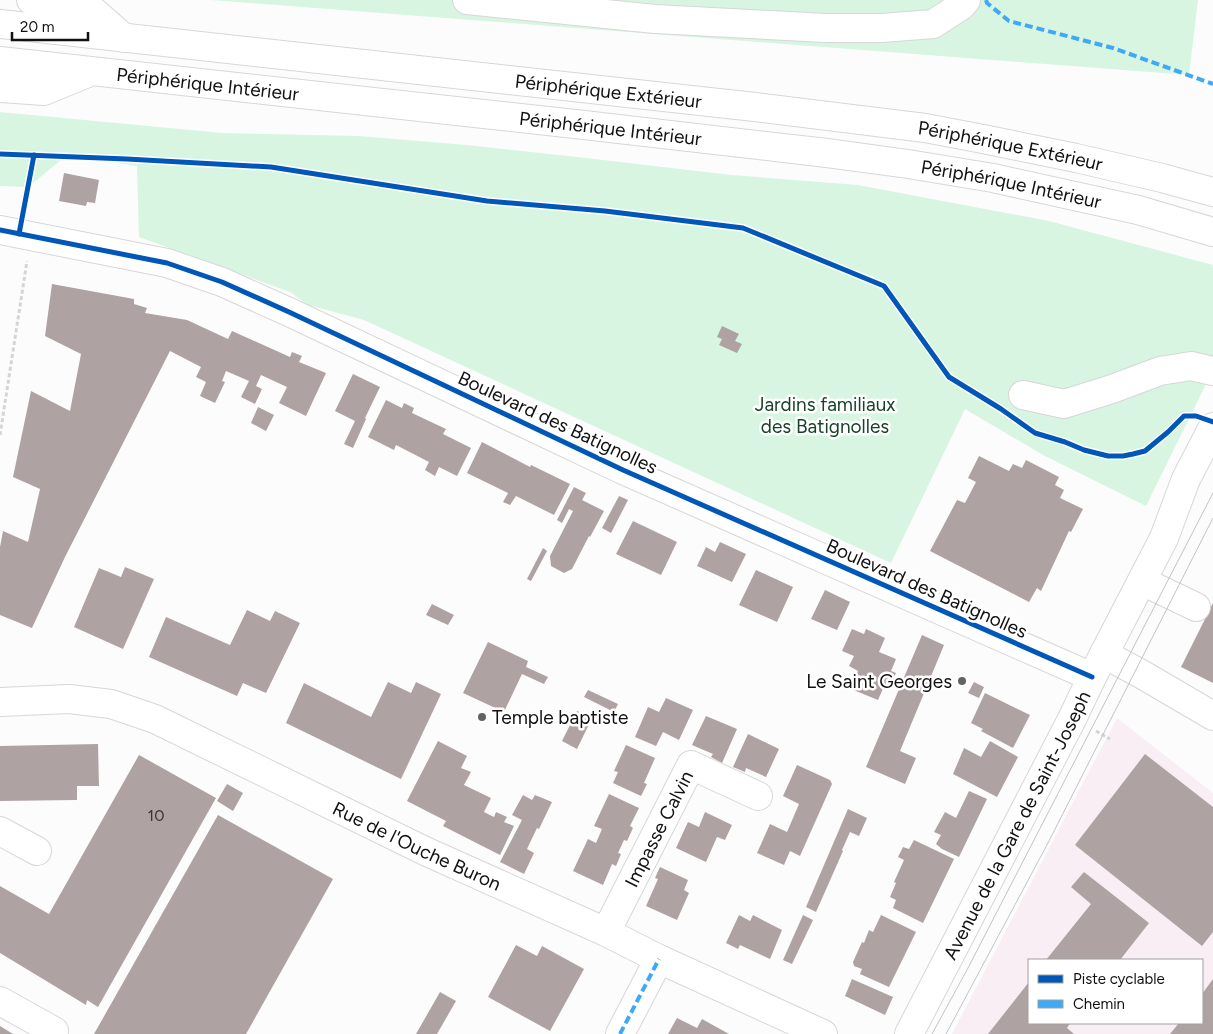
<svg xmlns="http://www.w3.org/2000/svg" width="1213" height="1034" font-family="Figtree,sans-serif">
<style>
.industrial{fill:#f8eef4;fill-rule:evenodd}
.green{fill:#d7f5e0}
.building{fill:#aea2a2}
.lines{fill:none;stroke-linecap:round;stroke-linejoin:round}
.minor-casing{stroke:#d7d7d8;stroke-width:30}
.highway-casing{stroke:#d7d7d8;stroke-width:30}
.path{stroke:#d5d5d6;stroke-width:3;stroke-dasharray:4 2.5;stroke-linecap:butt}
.minor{stroke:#fff;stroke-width:28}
.highway{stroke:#fff;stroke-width:28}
.tram{stroke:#c3c3c3;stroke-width:1}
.quiet{stroke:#3fa9f5;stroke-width:4;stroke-dasharray:8 4;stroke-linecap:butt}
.cycleway-casing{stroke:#fff;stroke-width:8}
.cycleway{stroke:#0057b8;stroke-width:5}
.poi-dot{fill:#636364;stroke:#fff;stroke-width:2}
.labels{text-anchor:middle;stroke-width:5;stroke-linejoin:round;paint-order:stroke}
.number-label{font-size:16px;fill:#383536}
.street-label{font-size:19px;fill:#111112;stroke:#fff}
.park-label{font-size:19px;fill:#174328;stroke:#fff}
.poi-label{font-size:19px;fill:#111112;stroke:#fff;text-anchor:end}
</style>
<rect width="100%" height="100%" fill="#fcfcfd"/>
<path class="industrial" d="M1117,718l96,75v241h-261zM1029,960h173v63h-173z"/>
<g class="green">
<path d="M211,0h987l-9,75z"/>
<path d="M0,112l222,21 137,3 108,9 119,13 145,17 127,10 191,36 164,44v105l-67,136 -101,-50 -80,-47 -74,154 -527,-243 -56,-15 -18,-13 -151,-55 -2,-71 -70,-11 -39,32 -28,-1z"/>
</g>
<g class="building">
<path d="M64,173l35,7 -4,23 -8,-1 -1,4 -27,-5z"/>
<path d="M52,284l82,15v5l13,4 -2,5 42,7 41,19 4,-8 58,26 2,-5 10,4 -3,6 27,11 -20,43 -27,-13 8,-16 -26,-12 -5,11 6,3 -7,15 -14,-7 8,-16 -23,-10 -4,10 3,1 -10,21 -15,-7 6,-14 -10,-5 5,-10 -31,-16 -105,206 -33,71 -32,-13v-68l3,-16 25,11 12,-53 -27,-12 18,-86 39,20 11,-57 -36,-18z"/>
<path d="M722,326l17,8 -4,7 7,3 -5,9 -18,-8 3,-6 -5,-2z"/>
<path d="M353,374l27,13 -15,31 1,1 -13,29 -9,-4 11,-23 -20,-10z"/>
<path d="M386,400l16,8 2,-5 10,5 -2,5 34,16 -3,5 28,14 -14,28 -18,-9 -4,9 -10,-6 4,-8 -33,-17 -2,5 -26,-13z"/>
<path d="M258,407l16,8 -8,16 -15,-8z"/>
<path d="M482,442l48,25 1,-2 39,19 -16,31 -38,-19 -6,9 -7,-3 5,-9 -41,-20z"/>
<path d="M979,456l30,15 4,-7 9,4 4,-8 33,17 -4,8 9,5 -4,8 23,11 -12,23 -2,-1 -28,60 -4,-3 -8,14 -99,-51 27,-51 8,3 11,-21 -8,-4z"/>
<path d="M574,487l12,6 -4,7 22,11 -14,26 -1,-1 -17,33 -8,4 -13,-7 -1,-10 23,-45 -4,-2 -7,14 -5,-3z"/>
<path d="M619,496l9,4 -17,33 -9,-5z"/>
<path d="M633,521l44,21 -16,33 -45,-21z"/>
<path d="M720,542l26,12 -14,28 -35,-16 9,-19 9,5z"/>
<path d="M543,548l4,3 -16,30 -4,-2z"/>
<path d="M125,567l29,12 -31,70 -49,-22 25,-59 22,9z"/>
<path d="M756,570l37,17 -16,35 -38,-17z"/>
<path d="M825,590l25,12 -13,28 -26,-11z"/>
<path d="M1213,603v80l-32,-16z"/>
<path d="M432,604l22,11 -6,10 -22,-10z"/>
<path d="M247,610l23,11 5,-10 25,12 -34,70 -23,-10 -6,13 -88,-39 17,-40 64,28z"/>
<path d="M852,629l12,5 2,-5 19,9 -6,14 17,7 -5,12 5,2 -6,13 -5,-2 -7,16 -27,-11 7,-18 -9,-5 5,-10 -12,-5z"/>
<path d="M922,635l22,10 -44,106 16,7 -11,26 -39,-17z"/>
<path d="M488,642l40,19 -2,6 22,10 -4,7 -22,-10 -18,38 -41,-19z"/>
<path d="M388,682l23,11 5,-11 25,12 -40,85 -115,-56 18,-40 67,34z"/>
<path d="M974,682l10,5 -5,11 -11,-5z"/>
<path d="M588,690l30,14 -4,8 -30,-15z"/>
<path d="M985,693l45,22 -17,33 -32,-17 2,-2 -12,-6z"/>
<path d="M666,698l27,12 -14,30 -16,-8 -7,14 -21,-9 13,-30 11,5z"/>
<path d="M577,711l15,7 -15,31 -15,-8z"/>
<path d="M706,716l31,13 -15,34 -11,-6 2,-3 -21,-9z"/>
<path d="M748,734l31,15 -13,28 -20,-9 -1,4 -12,-5z"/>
<path d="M438,741l29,15 -6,12 10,4 -7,13 27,13 -7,14 10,5 2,-5 11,5 -3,5 10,4 -14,29 -57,-29 3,-5 -39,-20z"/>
<path d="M990,741l28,16 -21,40 -44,-23 11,-26 17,9z"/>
<path d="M98,744l1,42h-22v14l-77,1v-55z"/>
<path d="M626,745l29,13 -11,25 3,1 -6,12 -28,-13 5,-11 -4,-1z"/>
<path d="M1145,754l68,53v125l-11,14 -127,-101z"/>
<path d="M139,755l77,43 -118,209 -11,-7 -1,5 -86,-52v-67l49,28z"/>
<path d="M797,765l33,15 2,4 -32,72 -10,-5 -6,14 -27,-12 13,-29 17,8 12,-28 -16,-8z"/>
<path d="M227,784l16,9 -10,18 -16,-10z"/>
<path d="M969,791l18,8 -28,58 -17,-8 -6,-5 5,-9 -7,-3 11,-20 11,6z"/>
<path d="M609,794l30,14 -9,18 3,2 -6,13 -3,-1 -6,13 3,1 -5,12 -4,-2 -9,21 -30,-14 15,-32 8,4 6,-14 -8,-3z"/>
<path d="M523,795l9,5 3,-5 17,7 -13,27 -2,-1 -10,21 7,4 -10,21 -24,-12 22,-42 -10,-5z"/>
<path d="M848,809l19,9 -8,18 -9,-4 -8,18 1,1 -27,61 -10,-5z"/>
<path d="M705,812l27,13 -7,15 -8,-3 -11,25 -30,-14 12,-26 11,5z"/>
<path d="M218,815l115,64 -87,155h-152z"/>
<path d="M914,840l40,19 -31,64 -30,-15 3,-8 -6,-3 6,-14 -2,-1 10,-22 -6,-3 5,-10 6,2z"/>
<path d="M660,867l28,13 -4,10 5,3 -12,27 -31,-14 12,-27 -3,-1z"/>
<path d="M1084,872l65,51 -29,37h-74l45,-56 -20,-17z"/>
<path d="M739,915l11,6 3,-6 29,15 -12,29 -30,-14 -2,4 -12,-6z"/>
<path d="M803,915l10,5 -21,44 -9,-4z"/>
<path d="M881,915l35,17 -27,55 -29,-13 2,-5 -8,-3 -1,-4 9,-20 2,1 5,-13 4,2z"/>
<path d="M516,945l21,11 5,-10 42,23 -34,62 -62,-34z"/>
<path d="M852,979l41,18 -8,18 -40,-19z"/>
<path d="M1213,979v55h-43l9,-11h23v-29z"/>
<path d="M1029,982v41h41l-3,5 7,6h-86z"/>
<path d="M440,992l16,9 -19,33h-21z"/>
<path d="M677,1018l20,10 5,-9 27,15h-61z"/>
<path d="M0,1026l13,8h-13z"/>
</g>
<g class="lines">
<g class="minor-casing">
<g id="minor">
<path d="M467,0l188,19 171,9h56l51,-4 28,-18 5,-6"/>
<path d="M0,230l167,33 55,19 67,30 334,158 469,207"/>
<path d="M1023,395l41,9 48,-15 48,-18 31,-5 22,5"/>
<path d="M1142,581l54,26"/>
<path d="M1104,654l39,21 70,41"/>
<path id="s1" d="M0,702l69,-3 42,5 44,15 270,132 181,81 53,27 164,75"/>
<path d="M0,831l37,20"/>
<path id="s2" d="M606,932l85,-167 67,31"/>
<path d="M0,1001l54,30"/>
<path d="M620,1034l39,-75"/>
<path id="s3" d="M909,1034l163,-315 20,-42 72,-139 22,-59 27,-52"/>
</g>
</g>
<g class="highway-casing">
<g id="highway">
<path d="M31,0l61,10 32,28"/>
<path id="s4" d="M0,24l755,83 170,21 58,11 93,19 86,20 51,14"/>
<path id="s5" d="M0,61l584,64 243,28 81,11 85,14 145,32 75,22"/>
<path d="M0,88l44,3 46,-19"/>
</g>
</g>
<g class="path">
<path d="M0,435l27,-174"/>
<path d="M1096,731l14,8"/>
</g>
<use href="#minor" class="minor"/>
<use href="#highway" class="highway"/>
<g class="tram">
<path d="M932,1034l36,-66 245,-475"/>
<path d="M946,1034l103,-193 164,-323"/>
</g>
<g class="quiet">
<path d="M986,0l1,3 22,18 104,27 100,36"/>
<path d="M620,1034l39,-75"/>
</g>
<g class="cycleway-casing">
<g id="cycleway">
<path d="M0,154l127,5 144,8 216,34 118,10 138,17 141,58 65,91 52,32 34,24 30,9 19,8 24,6h15l10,-2 12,-3 23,-19 16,-16h12l17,6"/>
<path d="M0,230l167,33 55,19 67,30 334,158 469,207"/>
<path d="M19,234l15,-79"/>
</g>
</g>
<use href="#cycleway" class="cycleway"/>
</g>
<g class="poi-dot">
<circle cx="962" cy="681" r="5"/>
<circle cx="482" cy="717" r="5"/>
</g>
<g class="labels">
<g class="number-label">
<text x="156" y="821">10</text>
</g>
<g class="street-label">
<text dy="7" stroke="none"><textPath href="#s5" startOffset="209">Périphérique Intérieur</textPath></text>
<text dy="7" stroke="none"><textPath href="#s4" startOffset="612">Périphérique Extérieur</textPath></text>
<text dy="7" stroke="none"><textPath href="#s5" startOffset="614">Périphérique Intérieur</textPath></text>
<text dy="7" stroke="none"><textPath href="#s4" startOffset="1018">Périphérique Extérieur</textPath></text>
<text dy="7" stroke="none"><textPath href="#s5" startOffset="1019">Périphérique Intérieur</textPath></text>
<text transform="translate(558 422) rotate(25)" y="7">Boulevard des Batignolles</text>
<text transform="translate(927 588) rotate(24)" y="7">Boulevard des Batignolles</text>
<text dy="7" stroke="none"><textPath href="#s3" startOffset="235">Avenue de la Gare de Saint-Joseph</textPath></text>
<text dy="7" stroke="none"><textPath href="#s2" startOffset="116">Impasse Calvin</textPath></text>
<text dy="7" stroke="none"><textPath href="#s1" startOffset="449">Rue de l'Ouche Buron</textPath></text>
</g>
<g class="park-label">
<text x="825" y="411">Jardins familiaux<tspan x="825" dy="22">des Batignolles</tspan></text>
</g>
<g class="poi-label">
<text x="952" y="688">Le Saint Georges</text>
<text x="492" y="724" text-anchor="start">Temple baptiste</text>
</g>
</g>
<rect x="1028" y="959" width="175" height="65" fill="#ffffff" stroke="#a0a0a0"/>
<rect x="1038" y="975" width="25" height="8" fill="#0057b8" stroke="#a0a0a0"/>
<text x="1073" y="984" font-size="15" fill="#111112">Piste cyclable</text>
<rect x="1038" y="1000" width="25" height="8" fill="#3fa9f5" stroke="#a0a0a0"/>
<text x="1073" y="1009" font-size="15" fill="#111112">Chemin</text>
<path d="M12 32v8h76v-8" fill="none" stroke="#111112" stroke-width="2.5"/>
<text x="20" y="32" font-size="15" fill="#111112" stroke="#ffffff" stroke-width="4" paint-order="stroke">20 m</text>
</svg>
